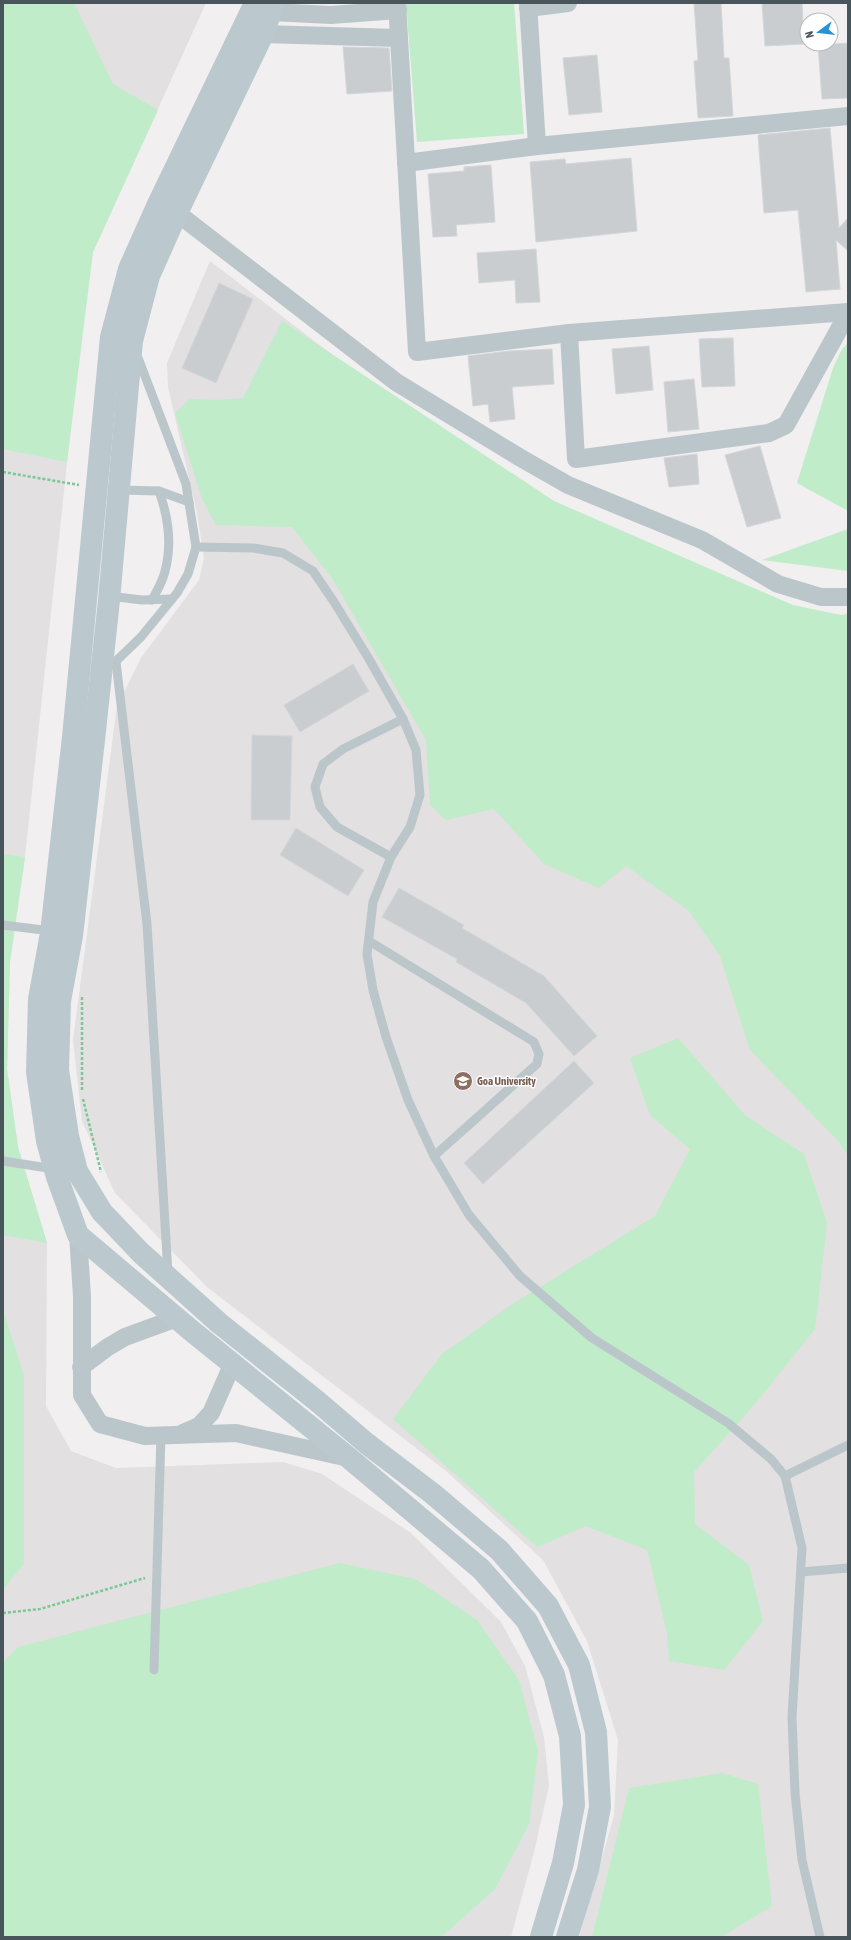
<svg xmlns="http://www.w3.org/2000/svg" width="851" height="1940" font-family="'Asap Condensed',sans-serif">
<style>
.education{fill:#e2e0e0}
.green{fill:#c0ecc9}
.building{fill:#c9cdd0;stroke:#d3d6da}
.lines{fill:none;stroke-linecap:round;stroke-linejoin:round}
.path{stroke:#7ac893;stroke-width:2.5;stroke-dasharray:3 2;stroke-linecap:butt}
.lane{stroke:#bbc6cb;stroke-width:9}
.street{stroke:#bbc6cb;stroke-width:18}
.secondary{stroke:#bbc9cf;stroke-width:22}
.labels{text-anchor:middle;stroke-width:3;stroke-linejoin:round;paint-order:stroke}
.education-label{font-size:11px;font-weight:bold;fill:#785e54;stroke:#fff;text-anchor:start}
</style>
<rect width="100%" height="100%" fill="#f1efef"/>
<g class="education">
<path d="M53,3h153l-113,249 -15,108 -53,497 -15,105 -3,107 11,78 29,96 -1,163 25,45 45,17 167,-6 39,12 89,59 90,89 24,44 19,71 5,49 -15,66 -23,85h-508v-1913z"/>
<path d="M210,261l336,257 302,514v905h-269l35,-121 4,-76 -31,-99 -44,-81 -97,-89 -239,-184 -92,-94 -33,-72 -9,-81 44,-334 24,-48 58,-78 5,-22 -7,-45 -29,-126 -1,-24z"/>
</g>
<g class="green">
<path d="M3,3h71l39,81 45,26 -65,142 -26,210 -64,-13z"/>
<path d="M406,3h108l10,131 -107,8z"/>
<path d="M282,321l272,180 239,104 48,10 7,-1v542l-8,-13 -90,-93 -30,-94 -31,-45 -63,-45 -27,22 -55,-24 -50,-55 -48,11 -16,-15 -4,-65 -93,-160 -41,-53 -76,-2 -14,-26 -27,-86 15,-14 28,1 25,-2z"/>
<path d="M848,343v168l-51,-28 36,-115 9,-19z"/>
<path d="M848,529v42l-86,-11z"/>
<path d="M3,854l22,3 -15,105 -3,107 11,78 29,96 -44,-8z"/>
<path d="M678,1038l67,77 59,39 23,69 -12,106 -60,75 -61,68 1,52 54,41 14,56 -39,49 -55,-9 -2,-28 -20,-83 -61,-24 -49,21 -144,-128 49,-65 69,-49 144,-89 35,-67 -40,-34 -20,-57z"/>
<path d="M3,1310l21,66v187l-21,27z"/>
<path d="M340,1563l75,16 62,41 42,60 19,71 -9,73 -34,65 -54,48h-438v-274l15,-16z"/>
<path d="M722,1773l36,11 14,122 -51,31h-129l37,-149z"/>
</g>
<g class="building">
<path d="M694,3h27l3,55h5l4,58 -35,2 -4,-57 4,-1z"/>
<path d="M762,3h40l2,41 -39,2z"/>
<path d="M848,43v55l-26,1 -4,-54z"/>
<path d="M343,47l46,1 3,43 -45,3z"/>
<path d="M597,55l5,57 -33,3 -6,-57z"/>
<path d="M830,128l9,100 9,-10v33l-12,-11 4,49 -34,3 -8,-82 -34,3 -6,-78z"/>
<path d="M631,158l6,73 -101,11 -6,-80 35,-3 1,5z"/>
<path d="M491,165l4,57 -39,3 1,11 -24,1 -5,-63 36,-3v-4z"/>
<path d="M536,249l4,53 -24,1 -1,-23 -36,3 -2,-30z"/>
<path d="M219,283l34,16 -37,84 -34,-15z"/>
<path d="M733,338l2,48 -33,1 -3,-48z"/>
<path d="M649,346l4,44 -37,4 -4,-45z"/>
<path d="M552,349l2,35 -42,3 3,32 -25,3 -2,-18 -15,2 -5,-50 41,-5z"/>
<path d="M694,379l5,50 -31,3 -4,-50z"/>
<path d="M760,446l21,72 -34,9 -22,-72z"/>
<path d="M697,454l2,30 -30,3 -5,-29z"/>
<path d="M353,664l16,27 -69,41 -16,-27z"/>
<path d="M252,735l40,1 -2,84h-39z"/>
<path d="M296,828l68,42 -16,26 -68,-41z"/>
<path d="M399,888l65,37 -2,3 82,48 53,60 -23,20 -48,-53 -70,-41 1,-3 -75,-42z"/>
<path d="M574,1061l20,22 -111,101 -19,-21z"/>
</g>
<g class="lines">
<g class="path">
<path d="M3,472l76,13"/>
<path d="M82,997v95"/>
<path d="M83,1099l18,73"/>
<path d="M3,1613l37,-4 105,-31"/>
</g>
<g class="lane">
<path d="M119,490l40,1 30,11"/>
<path d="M196,547l57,1 30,5 30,18 21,31 35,57 34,60 13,31 4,45 -10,32 -19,30 -18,45 -6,52 6,36 13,47 22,63 26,56 35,59 51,61 72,62 136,85 43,36 14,17 17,72 -10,169 3,76 7,67 18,77"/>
<path d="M109,596l33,4 30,-1"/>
<path d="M152,600c5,-9 11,-19 13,-29 7,-26 3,-55 -6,-80"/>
<path d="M116,662l31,262 21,350"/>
<path d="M112,665l29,-28 36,-44 11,-19 8,-27 -10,-63 -49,-129"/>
<path d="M391,857l-54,-30 -17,-20 -5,-20 8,-23 20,-15 60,-30"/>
<path d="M3,925l48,6"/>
<path d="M369,941l165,101 5,12 -2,10 -103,92"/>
<path d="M3,1161l51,8"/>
<path d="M785,1476l63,-31"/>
<path d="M801,1572l47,-4"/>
<path d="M154,1670l7,-235"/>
</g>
<g class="street">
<path d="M397,3l20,349 152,-19 279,-21"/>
<path d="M528,3l9,143"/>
<path d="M528,8l40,-5"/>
<path d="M271,12l60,3 67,-5"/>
<path d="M263,34l135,4"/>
<path d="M406,163l131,-17 311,-30"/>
<path d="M177,213l219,169 123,75 49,28 134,55 76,44 43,13h27"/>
<path d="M569,333l7,126 193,-26 17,-8 62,-112"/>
<path d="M78,1235l4,61v99l18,29 45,12 91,-3 113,25"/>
<path d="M81,1367l27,-20 17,-10 52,-19"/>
<path d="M183,1433l16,-7 12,-13 22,-50"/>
</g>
<g class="secondary">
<path d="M255,3l-97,201 -29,65 -18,68 -38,400 -22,196 -12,66 -2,73 10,69 10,36 21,58 115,97 156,126 132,111 46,52 27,54 16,61 4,69 -11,58 -22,74"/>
<path d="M274,3l-11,31 -86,179 -28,63 -17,65 -23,259 -15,140 -22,196 -12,65 -2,69 10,66 9,35 25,41 39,41 78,70 98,78 49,42 67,51 66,56 49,56 31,59 17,67 4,75 -12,63 -21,67"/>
</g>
</g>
<defs>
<g id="university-disc" transform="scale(1)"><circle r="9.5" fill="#8d6e63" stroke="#fff"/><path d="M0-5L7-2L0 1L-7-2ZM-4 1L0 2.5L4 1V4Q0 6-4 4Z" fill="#fff"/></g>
</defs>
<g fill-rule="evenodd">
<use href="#university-disc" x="463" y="1081"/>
</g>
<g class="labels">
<g class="education-label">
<text x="477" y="1085">Goa University</text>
</g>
</g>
<rect width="851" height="1940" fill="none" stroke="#48555b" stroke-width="8"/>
<g transform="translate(819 32) rotate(255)"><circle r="19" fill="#ffffff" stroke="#b6bbbd"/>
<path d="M0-3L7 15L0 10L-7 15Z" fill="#2592d5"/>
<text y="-6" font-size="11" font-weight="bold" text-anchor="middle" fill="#48555b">N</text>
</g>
</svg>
